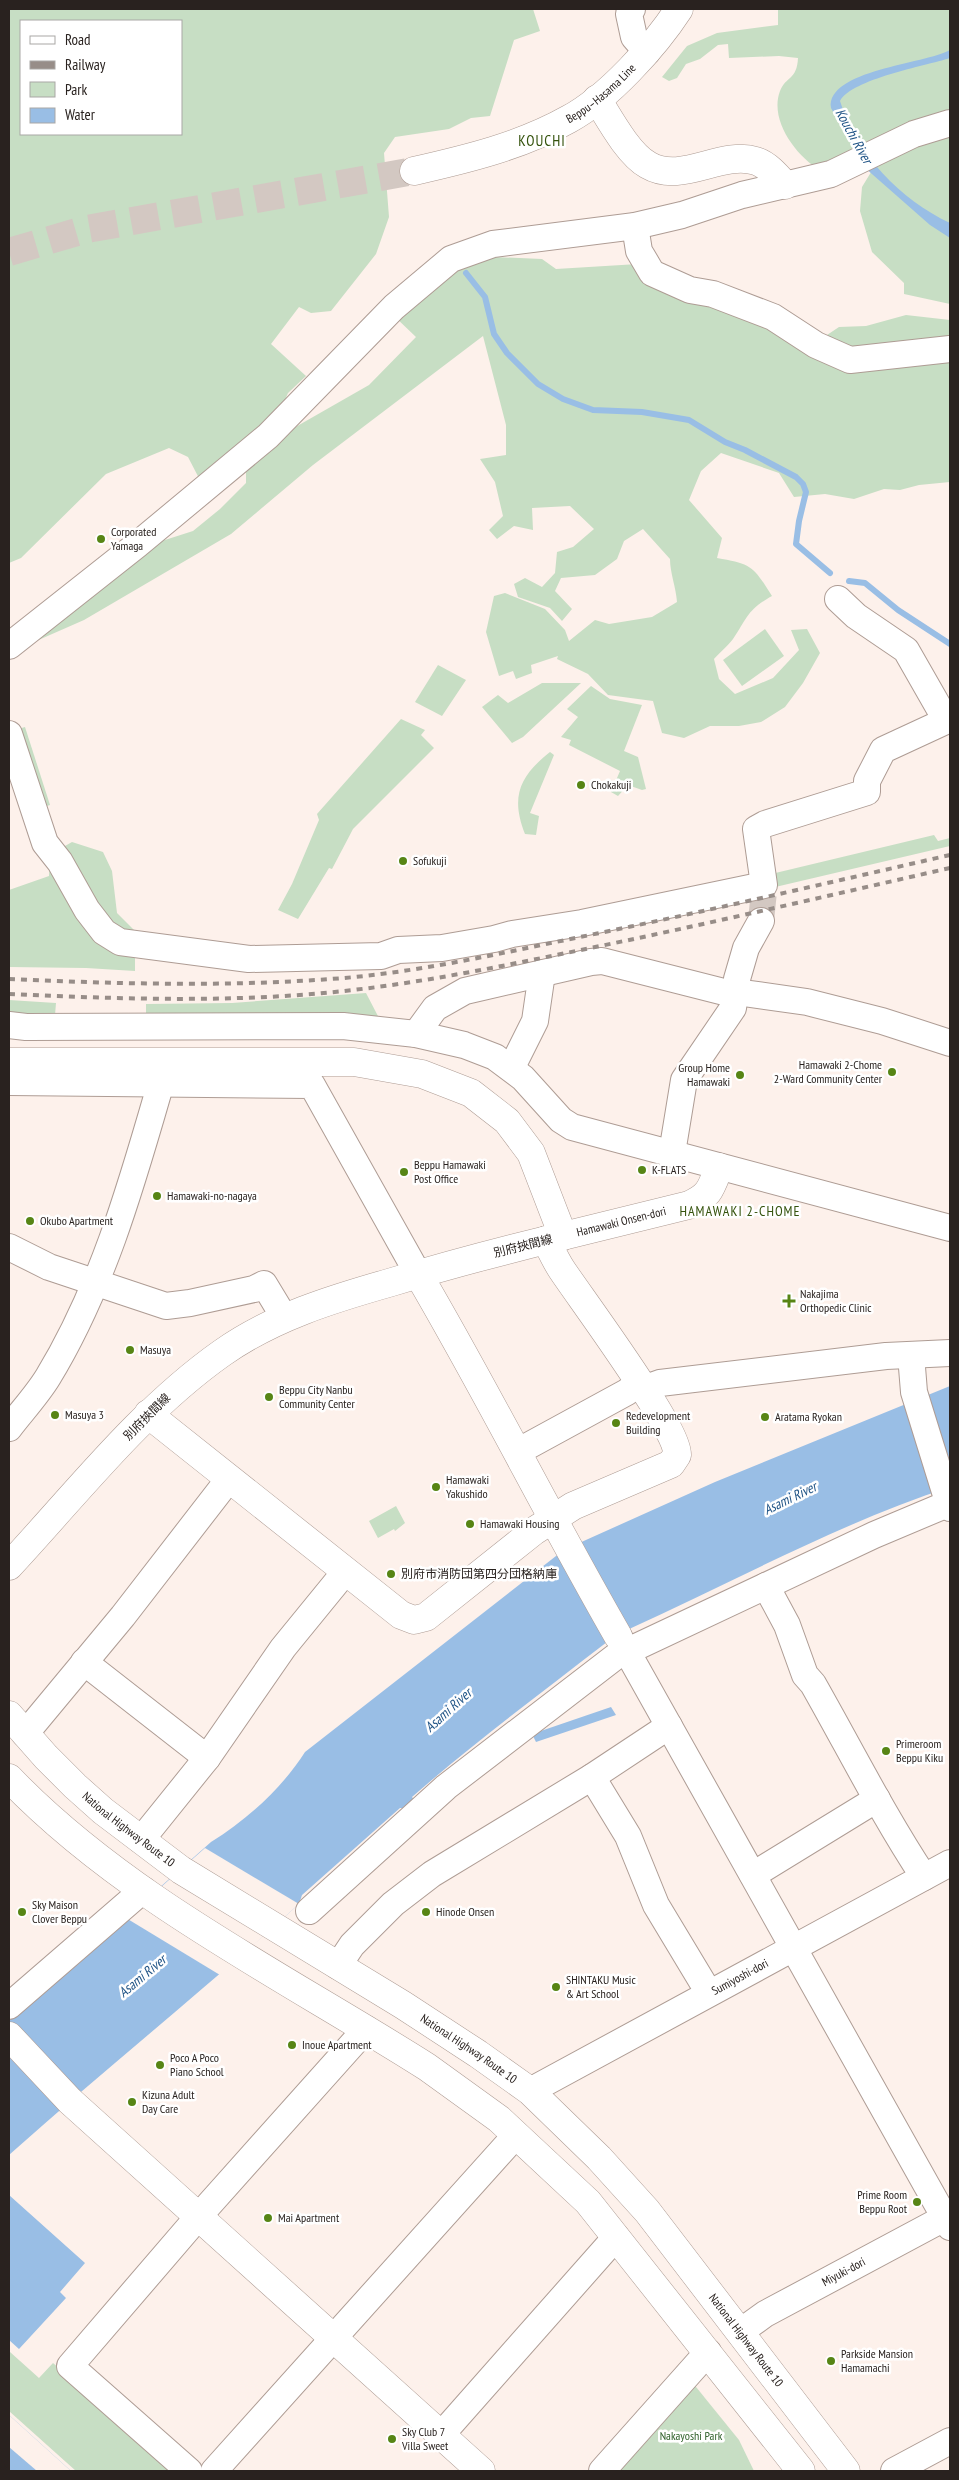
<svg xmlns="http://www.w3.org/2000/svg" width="959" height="2480" font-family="'PT Sans Narrow','Noto Sans JP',sans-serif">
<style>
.green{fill:#c7dec4;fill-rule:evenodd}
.water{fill:#99bee5}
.pier{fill:#fdf1eb}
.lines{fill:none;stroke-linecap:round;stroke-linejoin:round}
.stream{stroke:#99bee5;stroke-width:6}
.street-tunnel{stroke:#d3c8c2;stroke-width:26;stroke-dasharray:26 13;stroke-linecap:butt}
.primary-tunnel{stroke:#d3c8c2;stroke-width:28;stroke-dasharray:28 14;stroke-linecap:butt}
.street-casing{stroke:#ae9c94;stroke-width:28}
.secondary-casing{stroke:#ae9c94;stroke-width:29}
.primary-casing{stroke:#ae9c94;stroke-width:29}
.highway-casing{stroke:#ae9c94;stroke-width:29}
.street{stroke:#fff;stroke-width:26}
.secondary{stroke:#fff;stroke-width:28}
.primary{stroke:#fff;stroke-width:28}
.highway{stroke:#fff;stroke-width:28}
.rail{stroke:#978d88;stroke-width:4;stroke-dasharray:6 6;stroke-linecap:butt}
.poi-dot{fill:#578515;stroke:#fff;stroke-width:2}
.labels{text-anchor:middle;stroke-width:5;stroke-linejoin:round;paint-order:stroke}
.street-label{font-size:12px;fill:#29221f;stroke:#fff}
.poi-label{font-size:12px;fill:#29221f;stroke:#fff;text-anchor:start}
.park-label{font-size:12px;fill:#30612b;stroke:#fff}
.water-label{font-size:14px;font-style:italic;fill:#205486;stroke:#fff}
.neighbourhood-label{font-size:14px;letter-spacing:1px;fill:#34520c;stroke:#fff}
.quarter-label{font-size:15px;letter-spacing:1px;fill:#34520c;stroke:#fff}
</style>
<rect width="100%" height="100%" fill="#fdf1eb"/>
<g class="green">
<path d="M9,9h524l7,22 -26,9 -24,76 -19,2 -22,11 -54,8 -11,16 5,64 -13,37 -45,57 -20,2 -12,-6 -28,37 35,32 -18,17 -11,25 -75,66 -14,-27 -19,-9 -63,26 -85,84 -12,5zM21,21h160v113h-160z"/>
<path d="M778,9h172v105l-130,56c-24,-14 -51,-50 -40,-79 6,-15 17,-11 18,-33l-19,-2 -50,2 -1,-14 -10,1 -18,14 -14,5 -9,14 -8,3 -7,-4 25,-31 30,-13 61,-8z"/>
<path d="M950,130v174l-46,-10v-11l-32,-31 -12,-41 2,-24 14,-23z"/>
<path d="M469,256l73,3 14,10 82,-5 44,26 134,61 134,2v129l-31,3 -19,5 -16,-1 -30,10 -29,-5 -31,3 -15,-24 -58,-20 -20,18 -12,29 33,38 -5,20c35,6 36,8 55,38 -25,14 -24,21 -39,43 -5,7 -13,13 -19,20l5,20 16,15 38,-16 26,-28 -8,-20 16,-1 13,24 -17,30 -18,24 -24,15 -22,4h-29l-26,12 -22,-5 -9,-32 -45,-6 -20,-21 -31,-15 1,-3 -27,9 1,8 -16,6 -3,-8 -14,5 -13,-44 8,-36 11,-3 40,16 20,21 4,11 26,-21 14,4 43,-7 25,-15c-1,-15 -7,-29 -7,-43l-27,-30 -19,12 -7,18 -22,16 -34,3 -6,13 17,18 -10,12 -12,-13 -32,-11 -4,-13 11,-6 17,9 13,-14 2,-21 16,-5 21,-18 -24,-23 -38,2 1,22 -19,-4 -17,13 -8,-9 14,-14 -8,-34 -15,-23 26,-4v-30l-23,-89 -170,129 -82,69 -147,86 -66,29 125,-102 50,-16 27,-22 26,-26v-19l46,-35 77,-44 47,-48 -23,-22z"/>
<path d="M906,315l44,5v-1v24l-97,12 -35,-14 21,-14 27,-1z"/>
<path d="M765,629l19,27 -42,30 -19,-26z"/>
<path d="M438,665l28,15 -24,36 -27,-14z"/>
<path d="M542,683h39l-58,54 -11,6 -30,-36 16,-12 10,8z"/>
<path d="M591,686l19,13 32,6 -18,46 14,6 8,32 -4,1 -14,-5 -10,11 -7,-4 9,-21 -51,-26 2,-5 -10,-3 17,-20 -11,-8z"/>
<path d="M401,719l24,11 -4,5 13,13 -81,81 -21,40 -3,-1 -31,51 -20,-9 14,-26 27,-64 -2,-6z"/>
<path d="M25,727l25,78 -10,3 -25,-78z"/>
<path d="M550,752l4,3 -24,58 9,3 -3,19 -11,-1c-15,-38 -5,-58 25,-82z"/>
<path d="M934,835l4,6 12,-3v8l-179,42 -4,-13z"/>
<path d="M72,842l31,10 9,19 5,42 17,17 3,10 -13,-3 -66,-87z"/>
<path d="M50,859l33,56 85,38 -33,4v14l-49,-3 -77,-1v-77l40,-14z"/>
<path d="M366,993l14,27 -36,-2 -7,-6 -28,6 -163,1v-15l86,-1z"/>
<path d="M9,1000l47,3 -1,12 -46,-2z"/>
<path d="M396,1506l9,17 -10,8 -1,-2 -16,9 -9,-17z"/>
<path d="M10,2352l29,26 14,-15 122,108h-99l-67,-60z"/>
<path d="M692,2382l47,58 15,31h-142z"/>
</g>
<g class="water">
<path d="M950,50v8c-25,8 -98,21 -110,43 16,53 61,99 110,122v15l-20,-13 -66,-58 -33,-59c-5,-38 94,-44 119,-58z"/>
<path d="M950,1386v101c-110,36 -217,95 -323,143l-20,12c-66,51 -132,100 -195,155l3,4 -7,7h-8l-98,87 -3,9c-95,86 -195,166 -290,251v-134l202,-179c37,-23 71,-54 94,-90l251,-196 21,-12 138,-62z"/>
<path d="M611,1707l5,8 -80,27 -4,-8z"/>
<path d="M9,2195l76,68 -25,29 6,6 -47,51 -10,-9z"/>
<path d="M9,2415l62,56h-62z"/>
</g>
<g class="pier">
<path d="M205,1848l94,56 -79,71 -94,-57z"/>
<path d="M9,2415l62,56h-34l-28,-24z"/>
</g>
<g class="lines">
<g class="stream">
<path d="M466,273l19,24 9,37 13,19 31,31 25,15 30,11 49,2 47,8 36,22 20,8 51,27 7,7 3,8 -7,29 -3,23 34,29"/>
<path d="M849,581l16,2 33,27 52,34"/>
</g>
<path class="street-tunnel" d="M761,921l3,-30"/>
<path class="primary-tunnel" d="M9,252l78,-23 327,-58"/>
<g class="street-casing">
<g id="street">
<path d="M632,9l-3,5 5,23 13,15"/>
<path d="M635,226l4,25 13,22 38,17 23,4 60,23 43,28 34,15 100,-11"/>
<path d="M838,599l18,17 50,34 40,70"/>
<path d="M9,646l129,-102 130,-108 126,-129 57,-48 42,-15 142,-18 47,-11 60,-20 89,-21 83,-40 36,-11"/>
<path d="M9,734l36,109 15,19 27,48 17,22 16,10 129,17 132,-3 17,-6 44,-2 52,-9 18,-5 70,-11 182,-38 -8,-56 9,-5 102,-32v-11l16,-31 67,-31"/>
<path d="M9,1025l17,2 317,-1 73,8 48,11 31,12 28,21 38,42 11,7 378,101"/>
<path d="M416,1034l19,-26 30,-17 126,-29 11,-1 126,32 8,-1 71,10 75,19 68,22"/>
<path d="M512,1067l23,-46 7,-48"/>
<path d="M9,1082l303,3 106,189"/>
<path d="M672,1153l12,-73 49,-72 4,-29 9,-31 15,-27"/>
<path d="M9,1247l40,20 117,39 24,-3 64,-14 10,-5 20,33"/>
<path d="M911,1355l3,37 36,116"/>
<path d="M643,1389l17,-6 226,-27 64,-3"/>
<path d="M9,1428c13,-17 28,-33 39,-51 53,-87 82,-187 110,-284v-9"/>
<path d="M517,1452l110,-60 12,-10"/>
<path d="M766,1586l21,39 18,50 8,9c37,65 70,131 111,193"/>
<path d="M619,1637l331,590"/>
<path d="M84,1662l123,96"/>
<path d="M25,1734l98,-118 106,-137"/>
<path d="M592,1777l36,59 28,69 53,88"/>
<path d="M141,1840l66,-82 76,-110 62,-76"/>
<path d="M753,1875l124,-76"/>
<path d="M309,1911l137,-124 169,-130 259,-122 76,-32"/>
<path d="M338,1966l14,-21 41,-41 39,-30 160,-97 77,-51"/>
<path d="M9,2006l134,-116"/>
<path id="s1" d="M530,2091l420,-228"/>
<path id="s2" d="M740,2332l25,-18 185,-99"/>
<path d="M441,2435l175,-198"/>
<path d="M189,2471l-119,-105 128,-149 168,-188"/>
<path d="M214,2471l302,-336"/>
<path d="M602,2471l106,-119"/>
<path d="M894,2471l56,-30"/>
</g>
</g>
<g class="secondary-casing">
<g id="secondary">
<path id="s3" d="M563,1236l126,-31c21,-9 22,-17 30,-38"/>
<path d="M418,1274c70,119 131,242 200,362"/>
<path d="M148,1414l253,201 13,5 12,-3 108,-86 39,-25 98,-42 6,-9c2,-25 -95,-155 -115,-185 -6,-9 -11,-20 -16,-30"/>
<path d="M9,2036l61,65 411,370"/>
</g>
</g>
<g class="primary-casing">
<g id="primary">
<path d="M597,99c12,19 31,55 51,66 34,20 73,-15 108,-4 12,4 21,15 29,24"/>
<path id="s4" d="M414,171c53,-12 107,-25 155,-52 39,-21 86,-73 110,-110"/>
<path d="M9,1062h345l68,12 49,19 36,28 24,32 32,83c-58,14 -115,29 -171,46 -60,17 -119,35 -170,71 -82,58 -145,140 -213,213"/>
</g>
</g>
<g class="highway-casing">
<g id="highway">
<path id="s5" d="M9,1715l37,42 29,29 28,25 78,59 222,135 75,49 52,37 69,67 48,53 199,260"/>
<path d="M9,1778c115,120 278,200 418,289l72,52 89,83 213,269"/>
</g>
</g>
<use href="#street" class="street"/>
<use href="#secondary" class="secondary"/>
<use href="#primary" class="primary"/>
<use href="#highway" class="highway"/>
<g class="rail">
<path d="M9,979c111,5 224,8 335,-1 80,-7 158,-25 236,-41 124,-25 247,-54 370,-82"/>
<path d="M9,994c111,5 224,9 335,-3 75,-8 149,-23 222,-38 129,-26 256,-56 384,-85"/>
</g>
</g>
<g class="poi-dot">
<circle cx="101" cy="539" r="5"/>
<circle cx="581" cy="785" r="5"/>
<circle cx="403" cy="861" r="5"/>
<circle cx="892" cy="1072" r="5"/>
<circle cx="740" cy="1075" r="5"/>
<circle cx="642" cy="1170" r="5"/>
<circle cx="404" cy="1172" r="5"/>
<circle cx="157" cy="1196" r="5"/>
<circle cx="30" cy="1221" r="5"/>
<path d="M786.5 1293.5h5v5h5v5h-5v5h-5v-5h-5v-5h5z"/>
<circle cx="130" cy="1350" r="5"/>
<circle cx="269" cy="1397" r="5"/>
<circle cx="55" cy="1415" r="5"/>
<circle cx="765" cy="1417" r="5"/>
<circle cx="616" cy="1423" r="5"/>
<circle cx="436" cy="1487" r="5"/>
<circle cx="470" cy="1524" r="5"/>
<circle cx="391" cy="1574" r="5"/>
<circle cx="886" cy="1751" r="5"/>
<circle cx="22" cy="1912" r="5"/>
<circle cx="426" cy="1912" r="5"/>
<circle cx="556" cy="1987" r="5"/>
<circle cx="292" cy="2045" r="5"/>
<circle cx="160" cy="2065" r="5"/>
<circle cx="132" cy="2102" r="5"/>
<circle cx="917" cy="2202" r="5"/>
<circle cx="268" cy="2218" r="5"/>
<circle cx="831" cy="2361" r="5"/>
<circle cx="392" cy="2439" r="5"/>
</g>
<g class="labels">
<g class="street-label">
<text dy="4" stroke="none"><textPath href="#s4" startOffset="205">Beppu–Hasama Line</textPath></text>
<text dy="4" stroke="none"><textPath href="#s3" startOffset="60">Hamawaki Onsen-dori</textPath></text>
<text transform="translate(523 1246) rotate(-14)" y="4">別府挾間線</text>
<text transform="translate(147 1417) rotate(-45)" y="4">別府挾間線</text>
<text dy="4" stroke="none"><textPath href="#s5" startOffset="166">National Highway Route 10</textPath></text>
<text dy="4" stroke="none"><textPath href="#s1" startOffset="239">Sumiyoshi-dori</textPath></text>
<text dy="4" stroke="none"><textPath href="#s5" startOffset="571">National Highway Route 10</textPath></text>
<text dy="4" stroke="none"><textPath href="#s2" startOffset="120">Miyuki-dori</textPath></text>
<text dy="4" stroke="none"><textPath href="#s5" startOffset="976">National Highway Route 10</textPath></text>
</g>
<g class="poi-label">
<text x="111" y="536">Corporated<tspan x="111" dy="14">Yamaga</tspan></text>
<text x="591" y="789">Chokakuji</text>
<text x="413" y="865">Sofukuji</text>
<text x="882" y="1069" text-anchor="end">Hamawaki 2-Chome<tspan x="882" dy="14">2-Ward Community Center</tspan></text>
<text x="730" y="1072" text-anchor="end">Group Home<tspan x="730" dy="14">Hamawaki</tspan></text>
<text x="414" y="1169">Beppu Hamawaki<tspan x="414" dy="14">Post Office</tspan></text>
<text x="652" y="1174">K-FLATS</text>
<text x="167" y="1200">Hamawaki-no-nagaya</text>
<text x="40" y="1225">Okubo Apartment</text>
<text x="800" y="1298">Nakajima<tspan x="800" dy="14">Orthopedic Clinic</tspan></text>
<text x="140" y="1354">Masuya</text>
<text x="279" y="1394">Beppu City Nanbu<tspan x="279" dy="14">Community Center</tspan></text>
<text x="65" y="1419">Masuya 3</text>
<text x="626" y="1420">Redevelopment<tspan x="626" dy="14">Building</tspan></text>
<text x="775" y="1421">Aratama Ryokan</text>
<text x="446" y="1484">Hamawaki<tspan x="446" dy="14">Yakushido</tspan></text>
<text x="480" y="1528">Hamawaki Housing</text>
<text x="401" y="1578">別府市消防団第四分団格納庫</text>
<text x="896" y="1748">Primeroom<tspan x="896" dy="14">Beppu Kiku</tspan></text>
<text x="32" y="1909">Sky Maison<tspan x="32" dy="14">Clover Beppu</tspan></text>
<text x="436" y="1916">Hinode Onsen</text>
<text x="566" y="1984">SHINTAKU Music<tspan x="566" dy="14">&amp; Art School</tspan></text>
<text x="302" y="2049">Inoue Apartment</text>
<text x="170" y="2062">Poco A Poco<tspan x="170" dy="14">Piano School</tspan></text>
<text x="142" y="2099">Kizuna Adult<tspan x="142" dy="14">Day Care</tspan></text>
<text x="907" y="2199" text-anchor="end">Prime Room<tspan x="907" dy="14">Beppu Root</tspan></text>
<text x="278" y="2222">Mai Apartment</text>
<text x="841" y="2358">Parkside Mansion<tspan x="841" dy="14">Hamamachi</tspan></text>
<text x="402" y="2436">Sky Club 7<tspan x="402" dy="14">Villa Sweet</tspan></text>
</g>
<g class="park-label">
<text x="691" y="2440">Nakayoshi Park</text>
</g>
<g class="water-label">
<text transform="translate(854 136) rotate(61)" y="5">Kouchi River</text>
<text transform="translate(790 1498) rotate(-26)" y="5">Asami River</text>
<text transform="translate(448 1710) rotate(-42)" y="5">Asami River</text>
<text transform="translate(142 1976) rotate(-40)" y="5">Asami River</text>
</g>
<g class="neighbourhood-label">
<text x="740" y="1216">HAMAWAKI 2-CHOME</text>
</g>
<g class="quarter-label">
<text x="542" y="146">KOUCHI</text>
</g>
</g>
<rect width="959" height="2480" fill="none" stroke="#29221f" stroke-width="20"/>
<rect x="20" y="20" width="162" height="115" fill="#ffffff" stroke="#a9a7a5"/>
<rect x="30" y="36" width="25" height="8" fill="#ffffff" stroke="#a9a7a5"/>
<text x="65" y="45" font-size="15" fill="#29221f">Road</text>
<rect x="30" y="61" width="25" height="8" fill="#978d88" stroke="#a9a7a5"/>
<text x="65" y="70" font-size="15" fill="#29221f">Railway</text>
<rect x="30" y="82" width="25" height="15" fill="#c7dec4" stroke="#a9a7a5"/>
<text x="65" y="95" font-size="15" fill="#29221f">Park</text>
<rect x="30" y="108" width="25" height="15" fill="#99bee5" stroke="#a9a7a5"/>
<text x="65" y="120" font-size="15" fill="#29221f">Water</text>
</svg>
